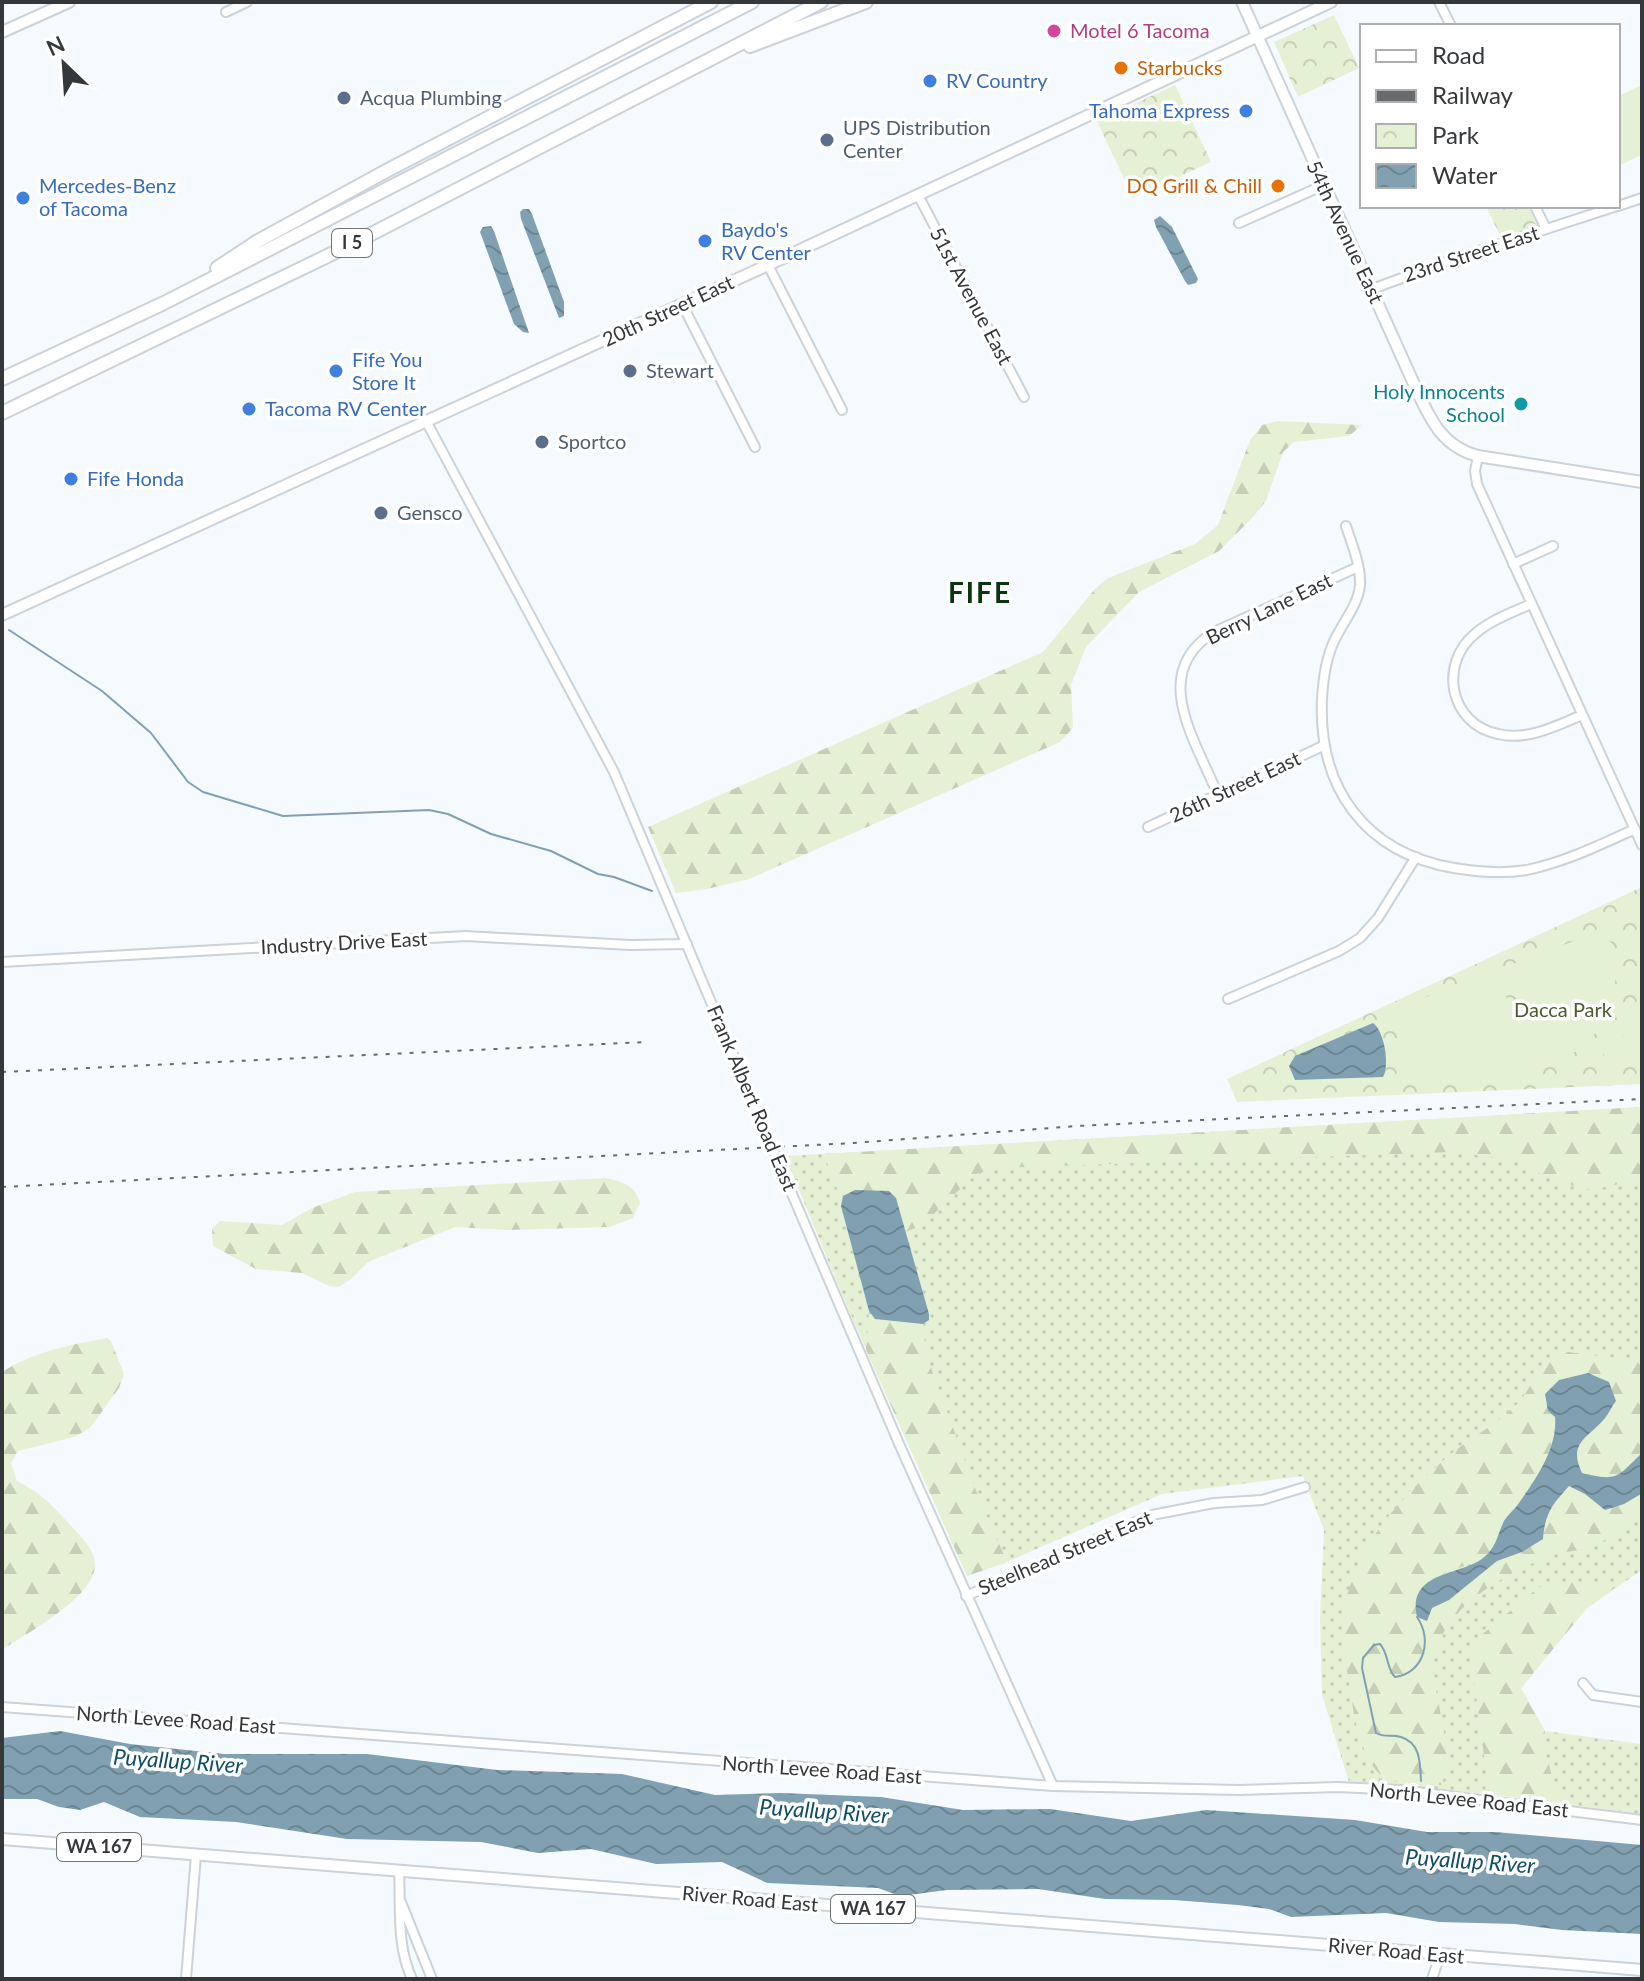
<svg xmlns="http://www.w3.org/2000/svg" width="1644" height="1981" font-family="Lato,sans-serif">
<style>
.grass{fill:url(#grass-dots)}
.forest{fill:url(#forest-firs)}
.park{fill:url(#park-crowns)}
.pitch{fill:#e5f1d4}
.water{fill:url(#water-waves)}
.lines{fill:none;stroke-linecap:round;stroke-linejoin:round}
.stream{stroke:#81a1b2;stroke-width:2}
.minor-casing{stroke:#ccd2d9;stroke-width:12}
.major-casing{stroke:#ccd2d9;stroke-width:14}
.highway-casing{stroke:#ccd2d9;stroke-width:16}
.minor{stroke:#fff;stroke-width:8}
.major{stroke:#fff;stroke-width:10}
.highway{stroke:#fff;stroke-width:12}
.rail{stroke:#676b6e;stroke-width:2;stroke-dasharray:4 8;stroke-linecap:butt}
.minor-bridge-casing{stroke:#ccd2d9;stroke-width:12;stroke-linecap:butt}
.minor-bridge{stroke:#fff;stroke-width:8}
.hotel-dot{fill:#d1479c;stroke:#fff;stroke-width:3}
.food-dot{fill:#e8710a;stroke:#fff;stroke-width:3}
.shop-dot{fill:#3f7fe0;stroke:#fff;stroke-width:3}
.service-dot{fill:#5c6f8a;stroke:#fff;stroke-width:3}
.culture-dot{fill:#0f9aa8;stroke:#fff;stroke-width:3}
.labels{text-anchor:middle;stroke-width:7;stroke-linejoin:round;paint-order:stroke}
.shield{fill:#fff;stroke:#727475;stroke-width:2}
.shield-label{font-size:18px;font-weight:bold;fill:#35383a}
.hotel-label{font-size:20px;fill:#b23c85;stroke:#fff;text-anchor:start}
.food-label{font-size:20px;fill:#c56008;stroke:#fff;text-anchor:start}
.shop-label{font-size:20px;fill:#366cbe;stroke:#fff;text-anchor:start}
.service-label{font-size:20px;fill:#4e5e75;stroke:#fff;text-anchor:start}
.street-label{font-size:20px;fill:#35383a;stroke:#fff}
.culture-label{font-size:20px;fill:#0d838f;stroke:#fff;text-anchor:end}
.park-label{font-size:20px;fill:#4c5c2d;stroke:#fff}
.water-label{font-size:22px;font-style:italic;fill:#0f4e67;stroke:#fff}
.district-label{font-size:28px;font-weight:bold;letter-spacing:2px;fill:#0b350e;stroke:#fff}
</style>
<defs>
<pattern id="grass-dots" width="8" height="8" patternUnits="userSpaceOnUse" patternTransform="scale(2)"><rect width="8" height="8" fill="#e5f1d4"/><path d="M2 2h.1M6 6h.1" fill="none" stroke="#c5cfb7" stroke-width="1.8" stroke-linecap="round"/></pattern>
<pattern id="forest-firs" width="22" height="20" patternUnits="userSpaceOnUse" patternTransform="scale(2)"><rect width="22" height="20" fill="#e5f1d4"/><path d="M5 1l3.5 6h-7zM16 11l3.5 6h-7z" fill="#c5cfb7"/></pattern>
<pattern id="park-crowns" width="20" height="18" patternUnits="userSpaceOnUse" patternTransform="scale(2)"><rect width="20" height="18" fill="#e5f1d4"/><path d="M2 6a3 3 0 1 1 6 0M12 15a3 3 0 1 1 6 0" fill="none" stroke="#c5cfb7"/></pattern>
<pattern id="water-waves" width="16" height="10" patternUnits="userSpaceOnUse" patternTransform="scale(2)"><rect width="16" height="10" fill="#81a1b2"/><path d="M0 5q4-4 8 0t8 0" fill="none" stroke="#6a8492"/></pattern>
</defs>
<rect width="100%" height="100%" fill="#f5faff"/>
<path class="grass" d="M1642,1107v463l-55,38 -66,80 24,43 97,13v70l-153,-20 -140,-12 -27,-87 -2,-77 4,-88 -21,-54 -141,18 -155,68 -40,14 -124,-279 -58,-141z"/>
<g class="forest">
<path d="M1278,421l84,4 -13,11 -55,6 -11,10 -17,49 -12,15 -35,35 -80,41 -53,55 -15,38 2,43 -13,14 -311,137 -42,10 -31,4 -28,-66 395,-175 52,-63 13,-11 87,-34 23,-19 32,-85 12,-15z"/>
<path d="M1642,1107v72l-50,11 -38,-9 -39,-21 -62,-8 -458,16 -19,6 -55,52 -16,6 -9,-34 -40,-8 -13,6 -7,-9 -12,-33z"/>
<path d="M605,1178c17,3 31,8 35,25l-7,15 -24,9 -102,3 -52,-3 -87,35 -17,17 -12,8 -10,-1 -27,-13 -46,-4 -43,-23 -1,-17 8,-8 62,4 30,-17 43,-16z"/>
<path d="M869,1311l7,8 47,5 3,30 51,139 30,69 -40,14 -101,-226z"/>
<path d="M107,1338l4,3 13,33 -5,14 -29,40 -16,9 -56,14 -7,12 6,18c27,14 36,25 56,47 9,10 22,22 22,37 0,32 -68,68 -93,85v-278c33,-21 68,-27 105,-34z"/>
<path d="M1568,1352l74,9v92c-25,24 -24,29 -60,20 -13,-27 3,-37 22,-54l-56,-8 7,6 1,13 -6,19 -13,27 -33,46 -6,21 -16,17 -47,16 -3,32 17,-8 48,-39 25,-9 23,-28 6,-18 18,-20 16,8 20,16 37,-18v16c-14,11 -27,26 -42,35 -16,10 -31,6 -47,12 -49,18 -127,61 -119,122 3,27 21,84 7,108 -17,-2 -39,-1 -55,-7 -19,-8 -30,-51 -33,-69 -4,-31 -13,-67 -9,-97 8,-64 60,-119 107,-158 21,-17 45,-30 64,-48 21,-19 19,-47 53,-54z"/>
<path d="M1569,1582l47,5 -29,21 -66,80 24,43 -1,17 16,55 -71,-9 -18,-137 8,-20 60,-50z"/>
</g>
<g class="park">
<path d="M1334,15l25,53 -61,29 -24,-55z"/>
<path d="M1175,85l36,77 -78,36 -36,-77z"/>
<path d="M1486,206h43l11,22 -39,10z"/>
<path d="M1642,887v197l-405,18 -10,-23z"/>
</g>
<g class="pitch">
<path d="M1642,85v70l-24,11v-70z"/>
<path d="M1606,929c19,45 10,97 -33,124 -13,8 -28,13 -41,19l-1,5 -127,7 -4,-77 89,-35 8,3 12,29 10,-5 -10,-27 4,-8z"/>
<path d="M1642,1030v37h-17l-2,-36z"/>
<path d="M1603,1034h17l2,30 -18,1z"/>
</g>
<g class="water">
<path d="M523,209h6l3,5 32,88v14l-5,2 -38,-99 -1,-7z"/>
<path d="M1160,216l12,11 26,52 -2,4 -8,2 -3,-4 -29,-54 -2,-7z"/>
<path d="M491,226l3,5 35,102 -6,-1 -9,-8 -31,-84 -3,-8 3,-5z"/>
<path d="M1373,1023c11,8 17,41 10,54l-88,3 -6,-14 6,-10z"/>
<path d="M855,1190l34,1 7,7 33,116v6l-6,4 -48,-5 -6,-8 -28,-105 2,-10z"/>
<path d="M1588,1373l21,9 7,19c-4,5 -7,12 -11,17 -16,20 -38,24 -23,55 36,9 35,4 60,-20l-1,41 -17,10 -19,6 -20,-16 -16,-8c-17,19 -24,27 -26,53l-21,13 -25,9 -48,39 -17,8 -5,13 -10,-4c-10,-46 43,-41 66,-59 14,-11 14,-23 21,-37 3,-5 8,-10 12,-14 18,-25 42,-58 39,-90l-7,-6 -3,-17 14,-14z"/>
<path d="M60,1731l70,13 94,10h143l130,16 125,4 93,21 66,-2 100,4 82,13 87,-1 81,12 75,-11 149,10 72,12h68l147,13v89l-80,-4 -47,-6 -76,-2 -53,-9 -95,4 -22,-8 -31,-4 -64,-5 -69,-1 -67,-10 -91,1 -47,6 -22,-8 -111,-5 -45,-21 -66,2 -65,-15 -53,4 -57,-11 -134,-3 -111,-17 -96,-5 -36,-15 -24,8 -21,-3 -22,-8h-35v-61z"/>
</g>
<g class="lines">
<g class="stream">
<path d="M9,630l93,61 49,42 37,49 15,10 80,24 146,-6 19,4 43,20 60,17 47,23 16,3 38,14"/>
<path d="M1417,1617c16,23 7,56 -22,60 -9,-9 -6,-23 -15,-33l-6,1 -11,13 -1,10 14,65c9,5 15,1 25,4 20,6 19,27 20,44"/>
</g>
<g class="minor-casing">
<g id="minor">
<path d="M1439,2l12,24"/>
<path d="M226,12l21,-10"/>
<path d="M918,195l106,202"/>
<path d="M1535,206l11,23"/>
<path d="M1618,206l24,-8"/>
<path d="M1239,223l85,-38"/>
<path d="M768,265l74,145"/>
<path d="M1372,289l82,-30 163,-53"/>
<path d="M682,304l73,143"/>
<path d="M426,421l188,351 142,337"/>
<path d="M1478,456l-3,15 2,13 165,361"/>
<path d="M1346,526c6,19 15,39 14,59 -2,22 -20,40 -28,61 -7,17 -9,35 -10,53 -4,89 43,154 132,169 24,4 49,6 73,2 38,-8 73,-25 108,-41"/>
<path d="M1513,564l40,-18"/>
<path d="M1531,604c-18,8 -40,16 -55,29 -38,30 -27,91 22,101 30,7 58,-8 84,-19"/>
<path d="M1218,795c-22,-54 -70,-122 -4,-163l144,-65"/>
<path d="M1148,827l175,-81"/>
<path d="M2,962l464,-26 164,9 57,-1"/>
<path d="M1228,999l111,-48 21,-13 18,-20 38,-61"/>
<path d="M786,1180l114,266 153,340"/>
<path d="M966,1596l186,-81 62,-12 48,-3 43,-13"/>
<path d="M1583,1683l10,12 49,7"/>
<path d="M2,1707l1051,79 186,4 99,-3 62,3 242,30"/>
<path d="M399,1871c2,37 -3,73 13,108"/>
<path d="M401,1902l31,77"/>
<path d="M186,1979l10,-124"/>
<path d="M1432,1979l8,-24"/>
</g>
</g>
<g class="major-casing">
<g id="major">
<path d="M1242,2l176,391c14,30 26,54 60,63l164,26"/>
<path d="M2,32l67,-30"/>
<path d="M2,615l766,-350 563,-263"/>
<path d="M2,1839l1640,131"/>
</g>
</g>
<g class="highway-casing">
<g id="highway">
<path d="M750,46l116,-44"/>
<path d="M217,268l41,-27 130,-71 323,-168"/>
<path d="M2,379l162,-76 588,-301"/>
<path d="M2,413l346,-167 473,-244"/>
</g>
</g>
<use href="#minor" class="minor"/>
<use href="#major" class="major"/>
<use href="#highway" class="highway"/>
<g class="rail">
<path d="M2,1072l644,-30"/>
<path d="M2,1187l851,-44 224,-17 565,-27"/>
</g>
<g class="minor-bridge-casing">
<path id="minor-bridge" d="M756,1109l30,71"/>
</g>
<use href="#minor-bridge" class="minor-bridge"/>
</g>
<circle class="hotel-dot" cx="1054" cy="31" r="8"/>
<g class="food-dot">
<circle cx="1121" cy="68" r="8"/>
<circle cx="1278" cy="186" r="8"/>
</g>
<g class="shop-dot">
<circle cx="930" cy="81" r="8"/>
<circle cx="1246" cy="111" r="8"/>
<circle cx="23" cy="198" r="8"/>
<circle cx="705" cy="241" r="8"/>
<circle cx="336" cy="371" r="8"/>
<circle cx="249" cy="409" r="8"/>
<circle cx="71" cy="479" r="8"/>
</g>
<g class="service-dot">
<circle cx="344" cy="98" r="8"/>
<circle cx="827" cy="140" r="8"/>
<circle cx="630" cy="371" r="8"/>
<circle cx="542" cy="442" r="8"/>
<circle cx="381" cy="513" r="8"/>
</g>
<circle class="culture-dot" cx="1521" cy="404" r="8"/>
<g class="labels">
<g class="shield">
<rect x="332" y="229" width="40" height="28" rx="6"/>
<rect x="57" y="1833" width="84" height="28" rx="6"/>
<rect x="831" y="1895" width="84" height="28" rx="6"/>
</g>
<g class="shield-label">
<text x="352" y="249">I 5</text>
<text x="99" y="1853">WA 167</text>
<text x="873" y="1915">WA 167</text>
</g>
<g class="hotel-label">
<text x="1070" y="38">Motel 6 Tacoma</text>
</g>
<g class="food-label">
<text x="1137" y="75">Starbucks</text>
<text x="1262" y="193" text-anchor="end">DQ Grill &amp; Chill</text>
</g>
<g class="shop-label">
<text x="946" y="88">RV Country</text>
<text x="1230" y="118" text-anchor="end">Tahoma Express</text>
<text x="39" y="193">Mercedes-Benz<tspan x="39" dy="23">of Tacoma</tspan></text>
<text x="721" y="237">Baydo's<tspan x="721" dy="23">RV Center</tspan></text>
<text x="352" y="367">Fife You<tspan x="352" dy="23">Store It</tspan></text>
<text x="265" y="416">Tacoma RV Center</text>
<text x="87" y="486">Fife Honda</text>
</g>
<g class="service-label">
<text x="360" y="105">Acqua Plumbing</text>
<text x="843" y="135">UPS Distribution<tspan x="843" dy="23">Center</tspan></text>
<text x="646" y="378">Stewart</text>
<text x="558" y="449">Sportco</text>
<text x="397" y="520">Gensco</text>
</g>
<g class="street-label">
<text transform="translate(1345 232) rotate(65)" y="7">54th Avenue East</text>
<text transform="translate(1471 254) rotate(-18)" y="7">23rd Street East</text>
<text transform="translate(971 296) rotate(62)" y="7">51st Avenue East</text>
<text transform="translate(668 311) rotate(-25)" y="7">20th Street East</text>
<text transform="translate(1269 609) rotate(-26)" y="7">Berry Lane East</text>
<text transform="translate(1235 787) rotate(-25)" y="7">26th Street East</text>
<text transform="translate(344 943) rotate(-3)" y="7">Industry Drive East</text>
<text transform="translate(752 1098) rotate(67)" y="7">Frank Albert Road East</text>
<text transform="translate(1065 1553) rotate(-23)" y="7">Steelhead Street East</text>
<text transform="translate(176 1720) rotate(4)" y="7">North Levee Road East</text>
<text transform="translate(822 1770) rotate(4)" y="7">North Levee Road East</text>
<text transform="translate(1469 1800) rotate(6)" y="7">North Levee Road East</text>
<text transform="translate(750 1899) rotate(5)" y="7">River Road East</text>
<text transform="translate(1396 1951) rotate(5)" y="7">River Road East</text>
</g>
<g class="culture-label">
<text x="1505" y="399">Holy Innocents<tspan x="1505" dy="23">School</tspan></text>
</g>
<g class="park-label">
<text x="1563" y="1017">Dacca Park</text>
</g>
<g class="water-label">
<text transform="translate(178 1761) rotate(4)" y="8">Puyallup River</text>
<text transform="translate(824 1811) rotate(4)" y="8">Puyallup River</text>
<text transform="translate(1470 1861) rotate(4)" y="8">Puyallup River</text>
</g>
<g class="district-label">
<text x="980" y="603">FIFE</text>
</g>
</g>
<rect width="1644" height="1981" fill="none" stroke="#35383a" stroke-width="8"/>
<rect x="1360" y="24" width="260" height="184" fill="#ffffff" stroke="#aeafb0" stroke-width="2"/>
<rect x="1376" y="50" width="40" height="12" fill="#ffffff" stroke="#aeafb0" stroke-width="2"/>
<text x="1432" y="64" font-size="24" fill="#35383a">Road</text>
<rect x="1376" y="90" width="40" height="12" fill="#676b6e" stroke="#aeafb0" stroke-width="2"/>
<text x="1432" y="104" font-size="24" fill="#35383a">Railway</text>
<rect x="1376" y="124" width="40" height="24" fill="url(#park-crowns)" stroke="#aeafb0" stroke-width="2"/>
<text x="1432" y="144" font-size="24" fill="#35383a">Park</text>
<rect x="1376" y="164" width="40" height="24" fill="url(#water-waves)" stroke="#aeafb0" stroke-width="2"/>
<text x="1432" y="184" font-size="24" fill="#35383a">Water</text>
<g transform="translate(64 64) rotate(335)" stroke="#ffffff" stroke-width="6" paint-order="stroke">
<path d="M0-6L14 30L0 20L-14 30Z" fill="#35383a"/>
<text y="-12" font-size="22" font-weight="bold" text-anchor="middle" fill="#35383a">N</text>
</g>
</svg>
